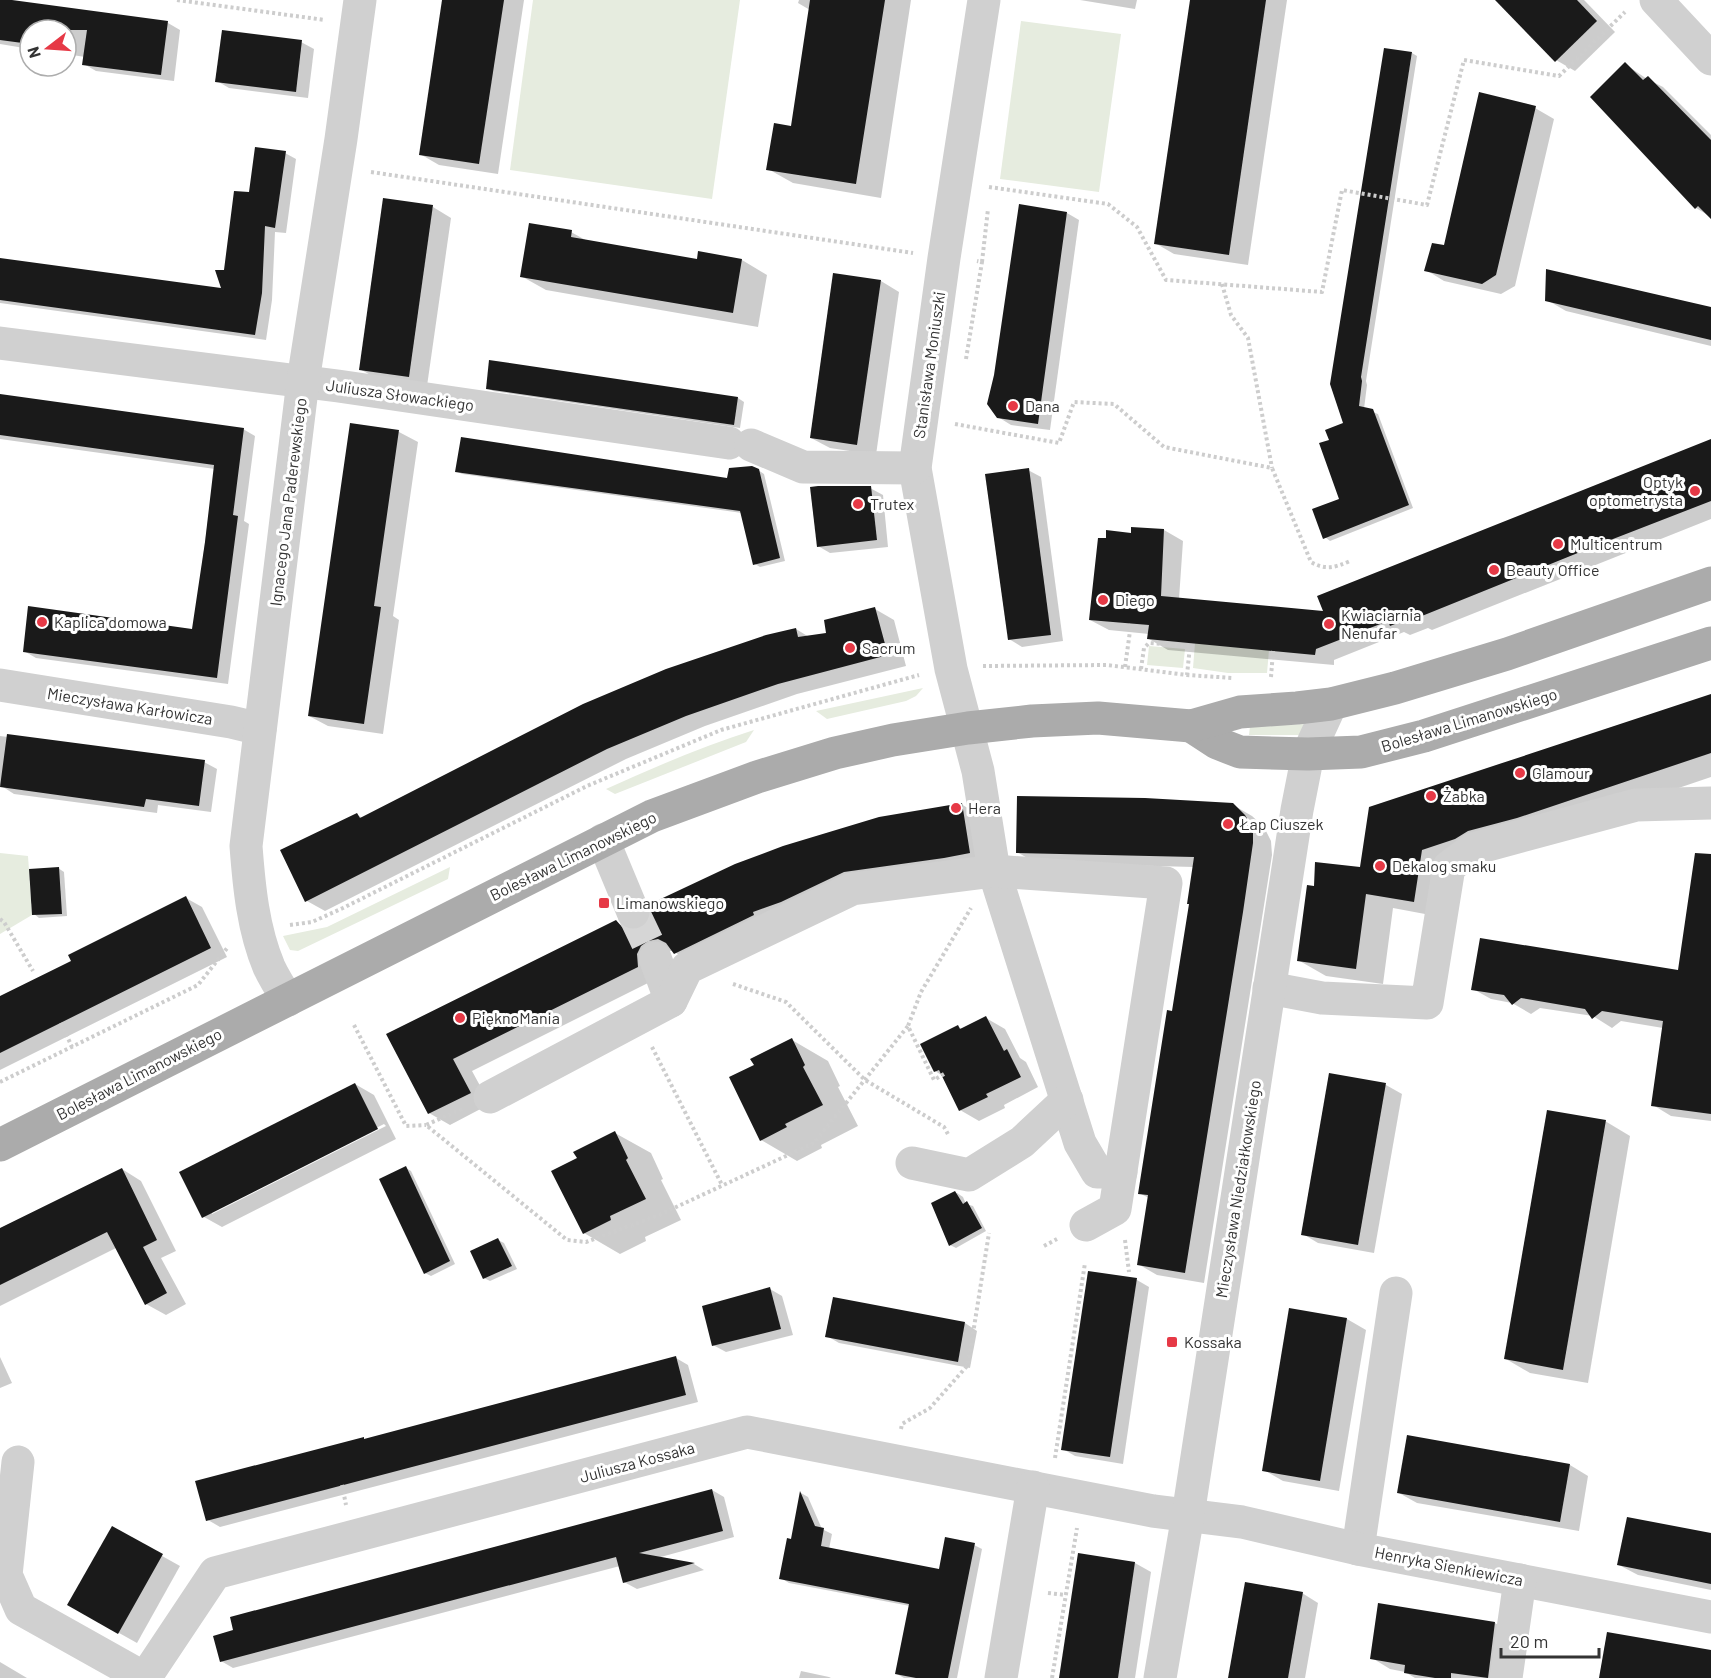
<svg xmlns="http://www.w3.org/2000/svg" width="1711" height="1678" font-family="Barlow,sans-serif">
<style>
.green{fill:#e6ecdf}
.shadow{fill:#0003;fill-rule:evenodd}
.building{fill:#1a1a1a}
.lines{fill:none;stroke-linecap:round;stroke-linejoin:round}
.minor-tunnel{stroke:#d6d6d6;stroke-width:33;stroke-dasharray:33 16;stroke-linecap:butt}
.path{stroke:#cdcdcd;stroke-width:4;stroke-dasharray:3 3;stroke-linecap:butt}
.minor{stroke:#d0d0d0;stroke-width:33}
.major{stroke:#ababab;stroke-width:33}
.poi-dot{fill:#e63946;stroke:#fff;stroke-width:2}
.labels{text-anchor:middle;stroke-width:6;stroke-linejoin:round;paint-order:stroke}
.street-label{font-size:16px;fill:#333;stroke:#fff}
.poi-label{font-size:16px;fill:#333;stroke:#fff;text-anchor:start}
</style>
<rect width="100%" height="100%" fill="#fff"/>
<g class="green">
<path d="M533,0h207l-28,199 -202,-29z"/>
<path d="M1021,21l100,13 -22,158 -99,-13z"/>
<path d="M1195,643l74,7 -2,23h-39l-35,-5z"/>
<path d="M1149,646l36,3 -2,19 -36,-3z"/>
<path d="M923,688l-7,8 -10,5 -79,18 -11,-8z"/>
<path d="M1308,724l-3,11h-56l1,-9z"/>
<path d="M754,730l-8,12 -131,52 -9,-5c49,-22 97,-43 148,-59z"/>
<path d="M0,853l28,3 4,59 -32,19z"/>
<path d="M450,867l-2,12 -150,72 -8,-1 -7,-14 44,-9z"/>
</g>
<g class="shadow">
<path d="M0,0l168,23 12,7 -6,51 -78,-10 -12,-7 1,-7 -19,-3v-24h-36v19l-30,-5z"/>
<path d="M444,0h80l-26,174 -59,-9 -19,-11z"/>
<path d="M799,0h112l-30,198 -88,-15 -25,-14 24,-41 18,-118 -12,-7z"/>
<path d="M1080,0h57l-2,9z"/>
<path d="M1191,0h96l-39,265 -74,-11 -19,-11z"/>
<path d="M1497,0h87l31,32 -40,39 -19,-11z"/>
<path d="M301,42l13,7 -6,49 -79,-10 -12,-7z"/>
<path d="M1412,53l5,3 -51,325 1,4 -3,24 14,5 35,94 -83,33 -5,-4 16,-38 -10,-58 14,-17z"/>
<path d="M1625,64l22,15 16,8 48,48v82l-15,-9z"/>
<path d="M1535,108l19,11 -39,167 -14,8 -57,-13 -18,-11 19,-23z"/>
<path d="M285,153l11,6 -10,74 -11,-1 -3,68 -6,40 -266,-37v-44l223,31 2,-18 25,-78z"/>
<path d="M433,207l18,11 -24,168 -48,-6 -19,-11z"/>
<path d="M1067,213l12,7 -29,210 -39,-5 -13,-8z"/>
<path d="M571,232l18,10 109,19 44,-1 25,15 -9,52 -212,-37 -25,-14z"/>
<path d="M881,281l18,11 -23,163 -46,-7 -19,-10z"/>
<path d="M1547,300l164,8v38l-145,-35z"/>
<path d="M491,362l247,36 6,4 -4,26 -247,-37 -6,-3z"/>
<path d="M0,395l243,34 12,7 -11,85 5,3 -21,160 -192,-26 -12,-7 169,-20 22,-162 -215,-30z"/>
<path d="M351,425l48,7 19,10 -25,174 6,4 -16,114 -55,-8 -19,-10z"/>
<path d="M1711,441v78l-279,111 -4,-2 -18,7 -6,-3 -70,28v5l-166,-15 -19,-11v-5l-40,-4 -19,-10 43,-85 31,-5 19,11 -4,58 146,14z"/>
<path d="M758,470l6,4 21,87 -25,6 -5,-3 -13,-51 -280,-39 -6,-3 272,9z"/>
<path d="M1028,470l13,7 22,164 -41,6 -13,-8z"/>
<path d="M870,488l13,7 5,52 -58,6 -12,-7z"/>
<path d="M875,609l19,11 12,46 -109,28 -92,32 -79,33 -301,152 -18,-10 50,-86 6,3 433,-189 13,8 18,-3z"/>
<path d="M1711,696v81l-262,89 -8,51 -48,-9 -10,76 -57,-8 -28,-16 17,-72 46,-19z"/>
<path d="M0,736l204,26 13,7 -6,43 -53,-7 -1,8 -143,-19 -14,-9z"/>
<path d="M961,804l20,12 9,48 -125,19 -170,82 -22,-14h-4l-11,27 -186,93 18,33 -40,21 -21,-12 -41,-79 228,-112 17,10 8,-2z"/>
<path d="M1233,805l19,11 12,11 7,14 1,14 -68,428 -47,-8 -19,-11 11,-66 -10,-5 34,-180 17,-109 4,-37 -158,-4 -19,-11z"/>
<path d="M58,868l6,4 3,44 -28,2 -5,-4z"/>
<path d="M186,898l16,9 25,50 -227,113v-72l73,-37z"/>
<path d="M1711,983v138l-40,-5 -18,-11 10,-77 -42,-7 -9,7 -19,-12 -53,-8 -9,6 -19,-11 -21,-4 -18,-10z"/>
<path d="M986,1018l19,11 15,29 6,4 12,25 -34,18 1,3 -26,13 -19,-11 -17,-34 -8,-5 23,-44 5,2z"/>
<path d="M792,1040l36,21 12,25 -2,1 20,39 -37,19 1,3 -25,13 -36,-21 -5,-75z"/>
<path d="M1331,1075l55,10 16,9 -28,159 -56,-10 -15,-9z"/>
<path d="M355,1084l19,11 22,44 -174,88 -18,-10zM384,1124l2,2 -174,88v-3z"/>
<path d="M1605,1121l25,15 -42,247 -58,-10 -24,-14z"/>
<path d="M615,1133l36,20 12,26 -2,1 20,40 -36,17 1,4 -26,13 -36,-21 -5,-74z"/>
<path d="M406,1168l5,3 44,93 -24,12 -6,-3z"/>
<path d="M122,1169l19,12 35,70 -15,7 25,46 -20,11 -20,-11 -30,-56 -116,58v-76z"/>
<path d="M957,1193l6,4 3,7 7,2 13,25 -30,17 -6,-3 -17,-41z"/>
<path d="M498,1240l6,3 13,26 -27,12 -6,-3z"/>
<path d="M1089,1273l48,7 12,7 -26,177 -48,-8 -12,-7z"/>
<path d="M770,1289l12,7 11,39 -67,17 -13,-7z"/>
<path d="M834,1299l131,24 12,8 -7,37 -131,-25 -12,-7z"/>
<path d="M1290,1310l57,9 19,11 -27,161 -56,-10 -19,-11z"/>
<path d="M0,1357l12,26 -12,5z"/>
<path d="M676,1358l12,7 10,37 -478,125 -12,-7 156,-81 2,1z"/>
<path d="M1570,1465l18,11 -9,55 -162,-28 -18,-10z"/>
<path d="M712,1490l12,7 10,40 -77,21 37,6 10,6 -67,19 -13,-7 -4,-16 -387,102 -12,-7 14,-30z"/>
<path d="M801,1493l7,4 14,32 10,5 -3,15 111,21 34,-25 8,4 -25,129h-53l-7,-4 13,-68 -121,-23 -8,-5 11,-37z"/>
<path d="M112,1528l68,38 -43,77 -68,-38z"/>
<path d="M1711,1535v55l-73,-15 -19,-10z"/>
<path d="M1079,1555l56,8 16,9 -16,106h-75z"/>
<path d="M1302,1593l16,10 -13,75h-75z"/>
<path d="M1495,1623l18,11 -7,44h-91l-10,-6 -15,-3 -18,-11z"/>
<path d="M0,1662l27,16h-27z"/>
<path d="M801,1671l28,6 2,1h-32z"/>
</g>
<g class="building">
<path d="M0,0h12l156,21 -7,54 -79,-10 5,-35h-57v14l-30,-4z"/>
<path d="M442,0h62l-25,164 -60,-9z"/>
<path d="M810,0h75l-29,184 -90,-14 8,-47 17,3z"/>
<path d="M1190,0h76l-37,255 -75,-11z"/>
<path d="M1495,0h82l20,21 -42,41z"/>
<path d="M222,30l80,10 -6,52 -81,-10z"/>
<path d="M1384,48l28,4 -51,325 1,4 -3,25 14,3 36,96 -86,34 -11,-30 27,-10 -20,-56 10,-3 -4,-10 18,-7 -13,-39z"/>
<path d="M1625,62l18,18 5,-4 63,64v79l-13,-13 -3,3 -105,-112z"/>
<path d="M1479,92l57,14 -40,169 -14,9 -58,-13 8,-28 12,2z"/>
<path d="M255,147l31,4 -11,77 -10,-2 -3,67 -7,42 -255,-35v-42l221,30 -6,-18h9l10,-79 15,1z"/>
<path d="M383,198l50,7 -24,172 -50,-7z"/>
<path d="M1019,204l48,8 -29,212 -41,-6 -10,-14 7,-29z"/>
<path d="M529,223l43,7 -1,7 126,22 1,-8 44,8 -9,54 -213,-36z"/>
<path d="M1546,269l165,38v33l-166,-39z"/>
<path d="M833,273l48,7 -24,165 -47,-7z"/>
<path d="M489,360l249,37 -4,28 -248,-36z"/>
<path d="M0,394l244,34 -11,87 5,1 -21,162 -194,-26 5,-46 164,23 13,-87 9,-77 -214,-30z"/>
<path d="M350,423l49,7 -25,176 7,1 -17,117 -56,-8z"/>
<path d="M461,437l266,41 2,-10 23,-2 7,3 21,89 -27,7 -13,-54 -285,-39z"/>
<path d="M1711,439v62l-116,45 -183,74 -2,-2 -20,8 -2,-5 -72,28 -1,6 -168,-16 2,-14 -60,-5 9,-82h8v-8l25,3v-6l33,2 -3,67 162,15 -6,-15z"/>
<path d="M1029,468l22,167 -43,5 -23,-166z"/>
<path d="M818,486h53l6,54 -60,7 -7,-60z"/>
<path d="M875,607l13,48 -110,29 -92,32 -79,33 -302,153 -25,-52 77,-37 3,5 223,-114 83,-35 100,-34 30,-7 2,9 28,-4 -2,-13z"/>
<path d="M1711,694v59l-194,65 -49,13 -13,8 -33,11 -8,52 -48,-8 -10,75 -59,-8 10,-76 7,1 1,-24 45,5 9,-60z"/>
<path d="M7,734l198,26 -6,46 -53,-7 -2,8 -144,-20z"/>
<path d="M1017,796l128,2 88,5 12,12 8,14v14l-10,69 -58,361 -48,-8 11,-70 -10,-1 29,-184 5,1 17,-107h-2l7,-47 -178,-4z"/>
<path d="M962,803l8,50 -26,5 -100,14 -63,30 -28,10 1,3 -80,39 -8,-11 -8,-4 -10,2 -7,5 -4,8 1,13 -185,92 18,34 -43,21 -42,-80 230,-114 6,7 8,3 11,-1 6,-5 4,-9 -1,-11 85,-40 48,-18 96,-29z"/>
<path d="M1695,853l16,1v260l-60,-8 12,-85 -61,-10 -10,8 -7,-10 -64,-11 -9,7 -8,-10 -33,-5 9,-52 198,32z"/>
<path d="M59,867l3,47 -30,1 -3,-46z"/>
<path d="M186,896l25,52 -211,105v-57l71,-35 -3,-6z"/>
<path d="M986,1016l18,35 3,-2 14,28 -35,17 2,3 -29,14 -20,-41 -5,2 -14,-28 38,-19 2,4z"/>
<path d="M792,1038l13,27 -2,2 20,38 -38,19 2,3 -27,14 -31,-64 25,-12 -4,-6z"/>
<path d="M1329,1073l57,10 -28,162 -57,-10z"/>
<path d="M355,1083l23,46 -176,89 -23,-46z"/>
<path d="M1547,1110l59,10 -43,250 -59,-11z"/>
<path d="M615,1131l13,27 -2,2 20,39 -36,17 1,4 -28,14 -32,-63 26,-13 -4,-6z"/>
<path d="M406,1166l44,95 -26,13 -45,-95z"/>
<path d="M122,1168l35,72 -14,7 24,46 -22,12 -38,-73 -107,53v-57z"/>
<path d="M955,1191l8,13 4,-3 15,27 -33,18 -18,-43z"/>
<path d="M498,1238l14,28 -29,13 -13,-28z"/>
<path d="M1088,1271l49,7 -27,179 -49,-7z"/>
<path d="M770,1287l11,42 -69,17 -10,-40z"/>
<path d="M833,1297l132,25 -7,40 -133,-25z"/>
<path d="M1289,1308l58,10 -27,163 -58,-10z"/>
<path d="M676,1356l10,39 -480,126 -11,-40 169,-44v2z"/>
<path d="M1407,1435l163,29 -10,58 -163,-29z"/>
<path d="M712,1489l11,42 -84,22 56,10 -72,20 -7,-26 -396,105 -7,-26 20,-6 -3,-13z"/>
<path d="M800,1491l15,35 9,2 -3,18 118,23 6,-32 30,6 -27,135h-32l-21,-4 14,-70 -130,-25 8,-41 4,1z"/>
<path d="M1627,1517l84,16v51l-94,-19z"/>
<path d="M112,1526l51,28 -45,80 -51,-29z"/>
<path d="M1078,1553l57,9 -17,116h-59z"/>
<path d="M1245,1582l58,10 -15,86h-60z"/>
<path d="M1378,1603l117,19 -7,56 -37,-5v5h-16l-31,-5 1,-8 -35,-6z"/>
<path d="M1607,1632l104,18v28h-112z"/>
</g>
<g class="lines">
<path class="minor-tunnel" d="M633,912l22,46"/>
<g class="path">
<path d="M177,0l148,20"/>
<path d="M371,172l542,81"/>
<path d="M989,187l119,17 29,23 29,53 156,12 20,-102 85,15 37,-145 95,16 66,-64"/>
<path d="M982,262l6,-53"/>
<path d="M1222,284l9,31 17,23 24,130"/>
<path d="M966,359l16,-97 -5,-1"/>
<path d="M955,424l104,19 15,-41 40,2 50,43 108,21 39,94c14,8 23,6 39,-1"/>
<path d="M983,666l124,-1 80,10 46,3"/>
<path d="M1125,667l6,-43"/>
<path d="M1141,669l3,-21 5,-5 41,3 -3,29"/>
<path d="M1271,677l2,-26"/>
<path d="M0,919l4,3 29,49"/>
<path d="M290,925l22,-3 31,-14 244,-122 134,-56 198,-55"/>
<path d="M733,984l53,18 79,78 79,47 5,9"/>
<path d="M61,1023l11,24"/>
<path d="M354,1025l52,101 20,-1"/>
<path d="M652,1047l70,138"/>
<path d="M944,1074l-10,6 -26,-54 13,-34 50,-84"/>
<path d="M0,1082l198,-97 30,-38"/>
<path d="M462,1109l-36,16 141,115 19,2 73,-27 155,-72 94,-117"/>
<path d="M1125,1240l4,32"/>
<path d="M1044,1246l13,-7"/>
<path d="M901,1429l1,-5 28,-16 38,-43 21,-132"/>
<path d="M1055,1458l30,-195"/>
<path d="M342,1485l4,20"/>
<path d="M1048,1593l18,2"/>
<path d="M1052,1678l25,-150"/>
</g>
<g class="minor">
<path d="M984,0l-40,258 -29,210 36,201 27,102 16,100 86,272 17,29h24"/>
<path d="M1656,0l55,59"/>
<path d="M0,343l338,43 391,57"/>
<path d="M751,445l52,22 112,1"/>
<path d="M0,685l231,37 29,7"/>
<path d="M603,840l30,72"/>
<path d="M655,958l16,43"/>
<path d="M1269,988l53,10 105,5 22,-136 24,-18 163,-44 75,-2"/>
<path d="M288,1000c-7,-11 -14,-22 -19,-33 -16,-38 -20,-81 -23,-121l57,-465 38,-242 19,-139"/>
<path d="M490,1097l181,-96 16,-33 165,-79 142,-18 172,12 -51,326 -29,16"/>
<path d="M912,1163l57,12 53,-33 45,-42"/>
<path d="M18,1462l-12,113 15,34 123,69"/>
<path d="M1358,1549l38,-256"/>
<path d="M145,1678l70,-105 532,-141 406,79 89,11 116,27 353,68"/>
<path d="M1001,1678l32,-191"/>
<path d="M1160,1678l28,-163 109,-705 11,-56 23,-50"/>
<path d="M1506,1678l14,-98"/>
</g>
<g class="major">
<path d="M1191,726l26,17 23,9 68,2 53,-2 63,-16 287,-93"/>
<path d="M0,1145l652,-329 105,-39 78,-24 58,-13 75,-12 64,-7 66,-3 93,8 49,-14 57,-4 34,-4 64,-16 112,-34 204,-71"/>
</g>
</g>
<g class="poi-dot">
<circle cx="1013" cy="406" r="6"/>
<circle cx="1695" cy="491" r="6"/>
<circle cx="858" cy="504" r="6"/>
<circle cx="1558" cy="544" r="6"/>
<circle cx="1494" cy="570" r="6"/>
<circle cx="1103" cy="600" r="6"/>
<circle cx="42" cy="622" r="6"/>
<circle cx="1329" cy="624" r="6"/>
<circle cx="850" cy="648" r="6"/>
<circle cx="1520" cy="773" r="6"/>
<circle cx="1431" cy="796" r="6"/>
<circle cx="956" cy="808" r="6"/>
<circle cx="1228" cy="824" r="6"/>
<circle cx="1380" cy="866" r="6"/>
<rect x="598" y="897" width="12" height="12" rx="3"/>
<circle cx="460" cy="1018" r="6"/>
<rect x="1166" y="1336" width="12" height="12" rx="3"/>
</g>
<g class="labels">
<g class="street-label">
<text transform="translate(929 365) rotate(-82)" y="6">Stanisława Moniuszki</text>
<text transform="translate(400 395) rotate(8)" y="6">Juliusza Słowackiego</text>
<text transform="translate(288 502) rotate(-83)" y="6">Ignacego Jana Paderewskiego</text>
<text transform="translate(130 706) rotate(9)" y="6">Mieczysława Karłowicza</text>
<text transform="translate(1469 720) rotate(-17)" y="6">Bolesława Limanowskiego</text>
<text transform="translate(573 856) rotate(-26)" y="6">Bolesława Limanowskiego</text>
<text transform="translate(139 1074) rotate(-27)" y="6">Bolesława Limanowskiego</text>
<text transform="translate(1238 1189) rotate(-81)" y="6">Mieczysława Niedziałkowskiego</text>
<text transform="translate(637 1462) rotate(-15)" y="6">Juliusza Kossaka</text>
<text transform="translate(1449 1566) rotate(11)" y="6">Henryka Sienkiewicza</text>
</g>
<g class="poi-label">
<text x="1025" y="412">Dana</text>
<text x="1683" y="488" text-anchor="end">Optyk<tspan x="1683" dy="18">optometrysta</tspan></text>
<text x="870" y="510">Trutex</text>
<text x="1570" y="550">Multicentrum</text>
<text x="1506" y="576">Beauty Office</text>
<text x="1115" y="606">Diego</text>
<text x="1341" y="621">Kwiaciarnia<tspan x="1341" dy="18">Nenufar</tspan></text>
<text x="54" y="628">Kaplica domowa</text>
<text x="862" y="654">Sacrum</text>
<text x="1532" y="779">Glamour</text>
<text x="1443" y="802">Żabka</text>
<text x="968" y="814">Hera</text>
<text x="1240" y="830">Łap Ciuszek</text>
<text x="1392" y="872">Dekalog smaku</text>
<text x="616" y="909">Limanowskiego</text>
<text x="472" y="1024">PięknoMania</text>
<text x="1184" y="1348">Kossaka</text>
</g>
</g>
<g transform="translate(48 48) rotate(253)"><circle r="28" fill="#ffffff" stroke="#adadad" stroke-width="1.5"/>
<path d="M0-4.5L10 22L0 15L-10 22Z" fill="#e63946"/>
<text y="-9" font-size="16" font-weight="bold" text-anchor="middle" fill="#333333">N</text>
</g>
<path d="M1501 1648v9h98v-9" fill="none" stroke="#333333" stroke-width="3"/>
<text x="1510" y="1648" font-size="18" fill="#333333" stroke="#ffffff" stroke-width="4.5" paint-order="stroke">20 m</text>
</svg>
